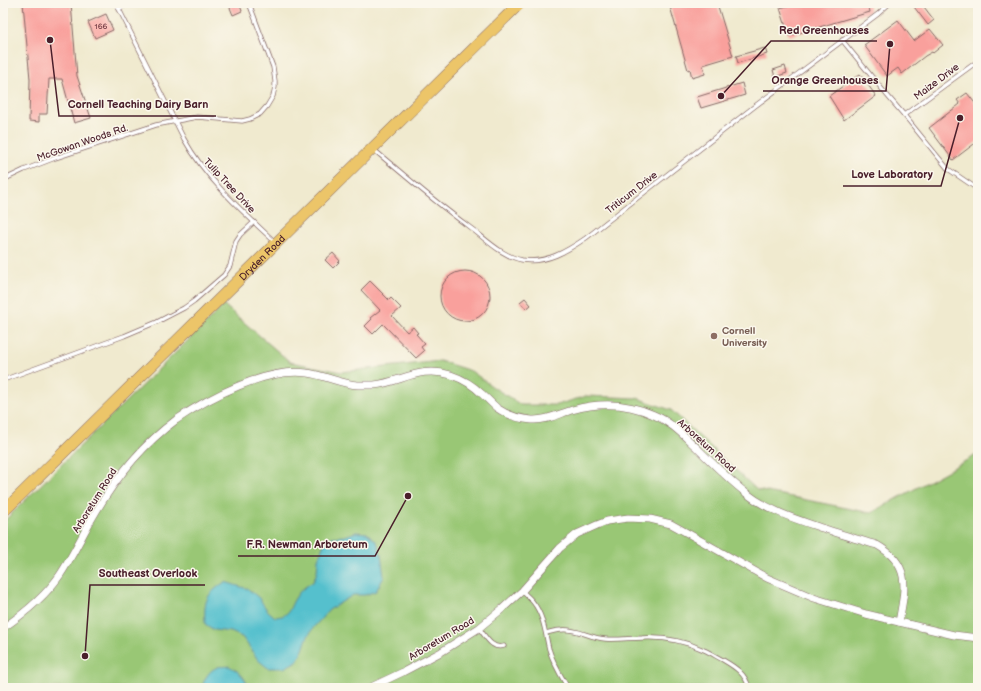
<svg xmlns="http://www.w3.org/2000/svg" width="981" height="691" font-family="'Balsamiq Sans',sans-serif">
<style>
.green{fill:#99c775;stroke:#727350}
.water{fill:#54c0cd;stroke:#4f707c}
.building{fill:#f9a09c}
.lines{fill:none;stroke-linecap:round;stroke-linejoin:round}
.lane-casing{stroke:#846664;stroke-width:5}
.street-casing{stroke:#846664;stroke-width:8}
.primary-casing{stroke:#846664;stroke-width:12}
.lane{stroke:#fff;stroke-width:3.5}
.street{stroke:#fff;stroke-width:7}
.primary{stroke:#ecc569;stroke-width:11}
.education-dot{fill:#8d6e63;stroke:#fbf7ec;stroke-width:1.5}
.labels{text-anchor:middle;stroke-width:3;stroke-linejoin:round;paint-order:stroke}
.number-label{font-size:8px;fill:#763f47}
.street-label{font-size:10px;fill:#4a1f2b;stroke:#fbf7ec}
.education-label{font-size:10px;font-weight:bold;fill:#785e54;stroke:#fbf7ec;text-anchor:start}
.leader{fill:none;stroke:#4a1f2b;stroke-width:1.5}
.callout-dot{fill:#4a1f2b;stroke:#fbf7ec;stroke-width:1.5}
.callout-label{font-size:11px;text-anchor:middle;font-weight:bold;fill:#4a1f2b;stroke:#fbf7ec;stroke-width:3;stroke-linejoin:round;paint-order:stroke}
</style>
<rect width="100%" height="100%" fill="#fbf7ec"/>
<filter id="ink" filterUnits="userSpaceOnUse"><feTurbulence type="fractalNoise" baseFrequency=".025" numOctaves="2"/><feDisplacementMap in="SourceGraphic" scale="8" xChannelSelector="R" yChannelSelector="G"/><feConvolveMatrix kernelMatrix="1 2 1 2 8 2 1 2 1" color-interpolation-filters="sRGB"/></filter>
<filter id="wash" filterUnits="userSpaceOnUse"><feTurbulence type="fractalNoise" baseFrequency=".012" numOctaves="4" result="noise"/><feDisplacementMap in="SourceGraphic" scale="16" xChannelSelector="R" yChannelSelector="G"/><feGaussianBlur stdDeviation="0.9" result="paint"/><feColorMatrix in="noise" values="0 0 0 0 0 0 0 0 0 0 0 0 0 0 0 0 0 1.4 0 .05"/><feComposite in="paint" operator="in"/></filter>
<g filter="url(#wash)">
<rect width="100%" height="100%" fill="#f0eacf"/>
<path class="green" d="M224,305l66,57 51,10 99,-11 31,10 22,16 28,18h36l29,-9 51,2 34,12 86,80 114,23 107,-59v234h-975v-166z"/>
<g class="water">
<path d="M356,532l11,1 10,9 4,13 3,22 -8,14 -11,4h-12l-24,15 -16,18 -6,10 -4,12 -6,11 -13,7h-16l-10,-8 -7,-11 -9,-12 -11,-5 -17,-2 -9,-6c-1,-23 0,-29 20,-42l23,7 11,9 8,12 8,7c17,-1 13,-9 21,-20 4,-7 10,-11 17,-15l4,-10 1,-13 6,-15 8,-7 13,-1z"/>
<path d="M229,666c11,6 15,10 20,22h-47c2,-9 7,-18 16,-21 3,-1 8,0 11,-1z"/>
</g>
<g id="blocks">
<g class="building">
<path d="M23,3h48l6,73 14,42 -17,5 -12,-44h-13l-2,35h-8v8l-10,-1 1,-42z"/>
<path d="M228,3h11l3,8 -9,4z"/>
<path d="M669,3h48l16,53 -30,9 2,9 -13,4 -2,-9 -2,1z"/>
<path d="M798,3h70l2,9 -81,24 -9,-28z"/>
<path d="M911,3h10l13,17 -6,5z"/>
<path d="M106,14l7,16 -18,8 -7,-16z"/>
<path d="M898,20l16,21 16,-12 13,16 -10,8 -1,-1 -7,4 -23,18 -4,-6 -11,8 -23,-31z"/>
<path d="M765,48l2,6 -29,9 -2,-7z"/>
<path d="M785,66l2,7 -12,4 -2,-7z"/>
<path d="M860,74l16,22 -32,24 -15,-24z"/>
<path d="M742,83l3,12 -44,13 -4,-11z"/>
<path d="M967,93l11,14v34l-25,19 -24,-32 31,-24 -3,-4z"/>
<path d="M333,253l7,8 -7,7 -8,-8z"/>
<circle cx="465" cy="296" r="25"/>
<path d="M370,281l19,19 2,-2 10,10 -9,8 15,16 6,-5 5,6 -2,1 9,10 -4,3 3,4 -8,7 -33,-34 -10,10 -8,-8 7,-7 -2,-1 10,-8 -19,-20z"/>
<path d="M525,298l6,7 -5,4 -6,-7z"/>
</g>
</g>
</g>
<g filter="url(#ink)">
<use href="#blocks" fill-opacity="0" stroke="#846664" stroke-width="1"/>
<g class="lines">
<g class="lane-casing">
<g id="lane">
<path d="M116,3l68,136c23,41 58,72 91,103"/>
<path d="M119,9l9,-6"/>
<path d="M842,40l44,54 18,21 44,54 28,19 2,3"/>
<path d="M904,115l74,-54"/>
<path d="M373,149c31,26 62,53 95,77 17,12 33,30 54,34 24,4 45,-9 64,-22l169,-132 123,-92 12,-11"/>
<path d="M3,180l21,-10 31,-12 101,-33 41,-8 45,4 8,-2 10,-5 7,-8 6,-10 2,-9v-6l-2,-14 -24,-64"/>
<path d="M3,380l121,-44 33,-14 27,-14 10,-7 30,-26 6,-9 6,-25 4,-6 14,-13"/>
<path d="M522,591c4,4 8,7 11,11 11,14 12,31 16,47 4,14 12,27 19,39"/>
<path d="M479,628c7,9 13,22 25,18"/>
<path d="M546,633c5,-1 10,-3 15,-3 15,-2 29,8 44,9 13,1 25,-1 37,-1 21,-1 43,3 62,12 7,3 13,7 19,10 12,7 23,14 26,28"/>
</g>
</g>
<g class="street-casing">
<g id="street">
<path d="M3,628c22,-15 42,-31 57,-53 13,-19 22,-40 34,-60 21,-36 48,-70 82,-95 32,-22 91,-53 131,-47 17,2 34,11 51,12 5,0 11,0 16,0 28,-3 46,-20 77,-10 12,4 22,10 31,19 5,4 10,10 15,14 10,7 23,11 35,12 14,1 27,-6 40,-10 28,-8 56,-7 82,5 17,7 29,20 42,32 16,16 32,32 50,46 23,18 49,26 76,35 19,6 37,12 55,17 35,20 28,44 22,77"/>
<path d="M369,688l34,-16 38,-20 38,-24 23,-19 20,-18 38,-43 17,-14 20,-9 10,-4 21,-3 22,1 21,5 18,10 78,44 47,20 52,16 33,8 55,13 24,3"/>
</g>
</g>
<g class="primary-casing">
<g id="primary">
<path id="s1" d="M3,512l517,-509"/>
</g>
</g>
<use href="#lane" class="lane"/>
<use href="#street" class="street"/>
<use href="#primary" class="primary"/>
</g>
</g>
<circle class="education-dot" cx="714" cy="336" r="4"/>
<g class="labels">
<g class="number-label">
<text x="101" y="29">166</text>
</g>
<g class="street-label">
<text transform="translate(936 81) rotate(-37)" y="4">Maize Drive</text>
<text transform="translate(82 142) rotate(-19)" y="4">McGowan Woods Rd.</text>
<text transform="translate(230 185) rotate(47)" y="4">Tulip Tree Drive</text>
<text transform="translate(631 192) rotate(-38)" y="4">Triticum Drive</text>
<text dy="4" stroke="none"><textPath href="#s1" startOffset="363">Dryden Road</textPath></text>
<text transform="translate(707 445) rotate(42)" y="4">Arboretum Road</text>
<text transform="translate(94 500) rotate(-58)" y="4">Arboretum Road</text>
<text transform="translate(441 638) rotate(-31)" y="4">Arboretum Road</text>
</g>
<g class="education-label">
<text x="722" y="334">Cornell<tspan x="722" dy="12">University</tspan></text>
</g>
</g>
<path class="leader" d="M721 96L771 41H877M890 44L886 91H763M50 40L59 116H216M960 118L941 186H843M408 496L375 556H238M85 656L90 585H205"/>
<g class="callout-dot">
<circle cx="721" cy="96" r="4"/>
<circle cx="890" cy="44" r="4"/>
<circle cx="50" cy="40" r="4"/>
<circle cx="960" cy="118" r="4"/>
<circle cx="408" cy="496" r="4"/>
<circle cx="85" cy="656" r="4"/>
</g>
<g class="callout-label">
<text x="824" y="34">Red Greenhouses</text>
<text x="825" y="84">Orange Greenhouses</text>
<text x="138" y="108">Cornell Teaching Dairy Barn</text>
<text x="892" y="178">Love Laboratory</text>
<text x="307" y="548">F.R. Newman Arboretum</text>
<text x="148" y="577">Southeast Overlook</text>
</g>
<rect width="981" height="691" fill="none" stroke="#fbf7ec" stroke-width="16"/>
</svg>
